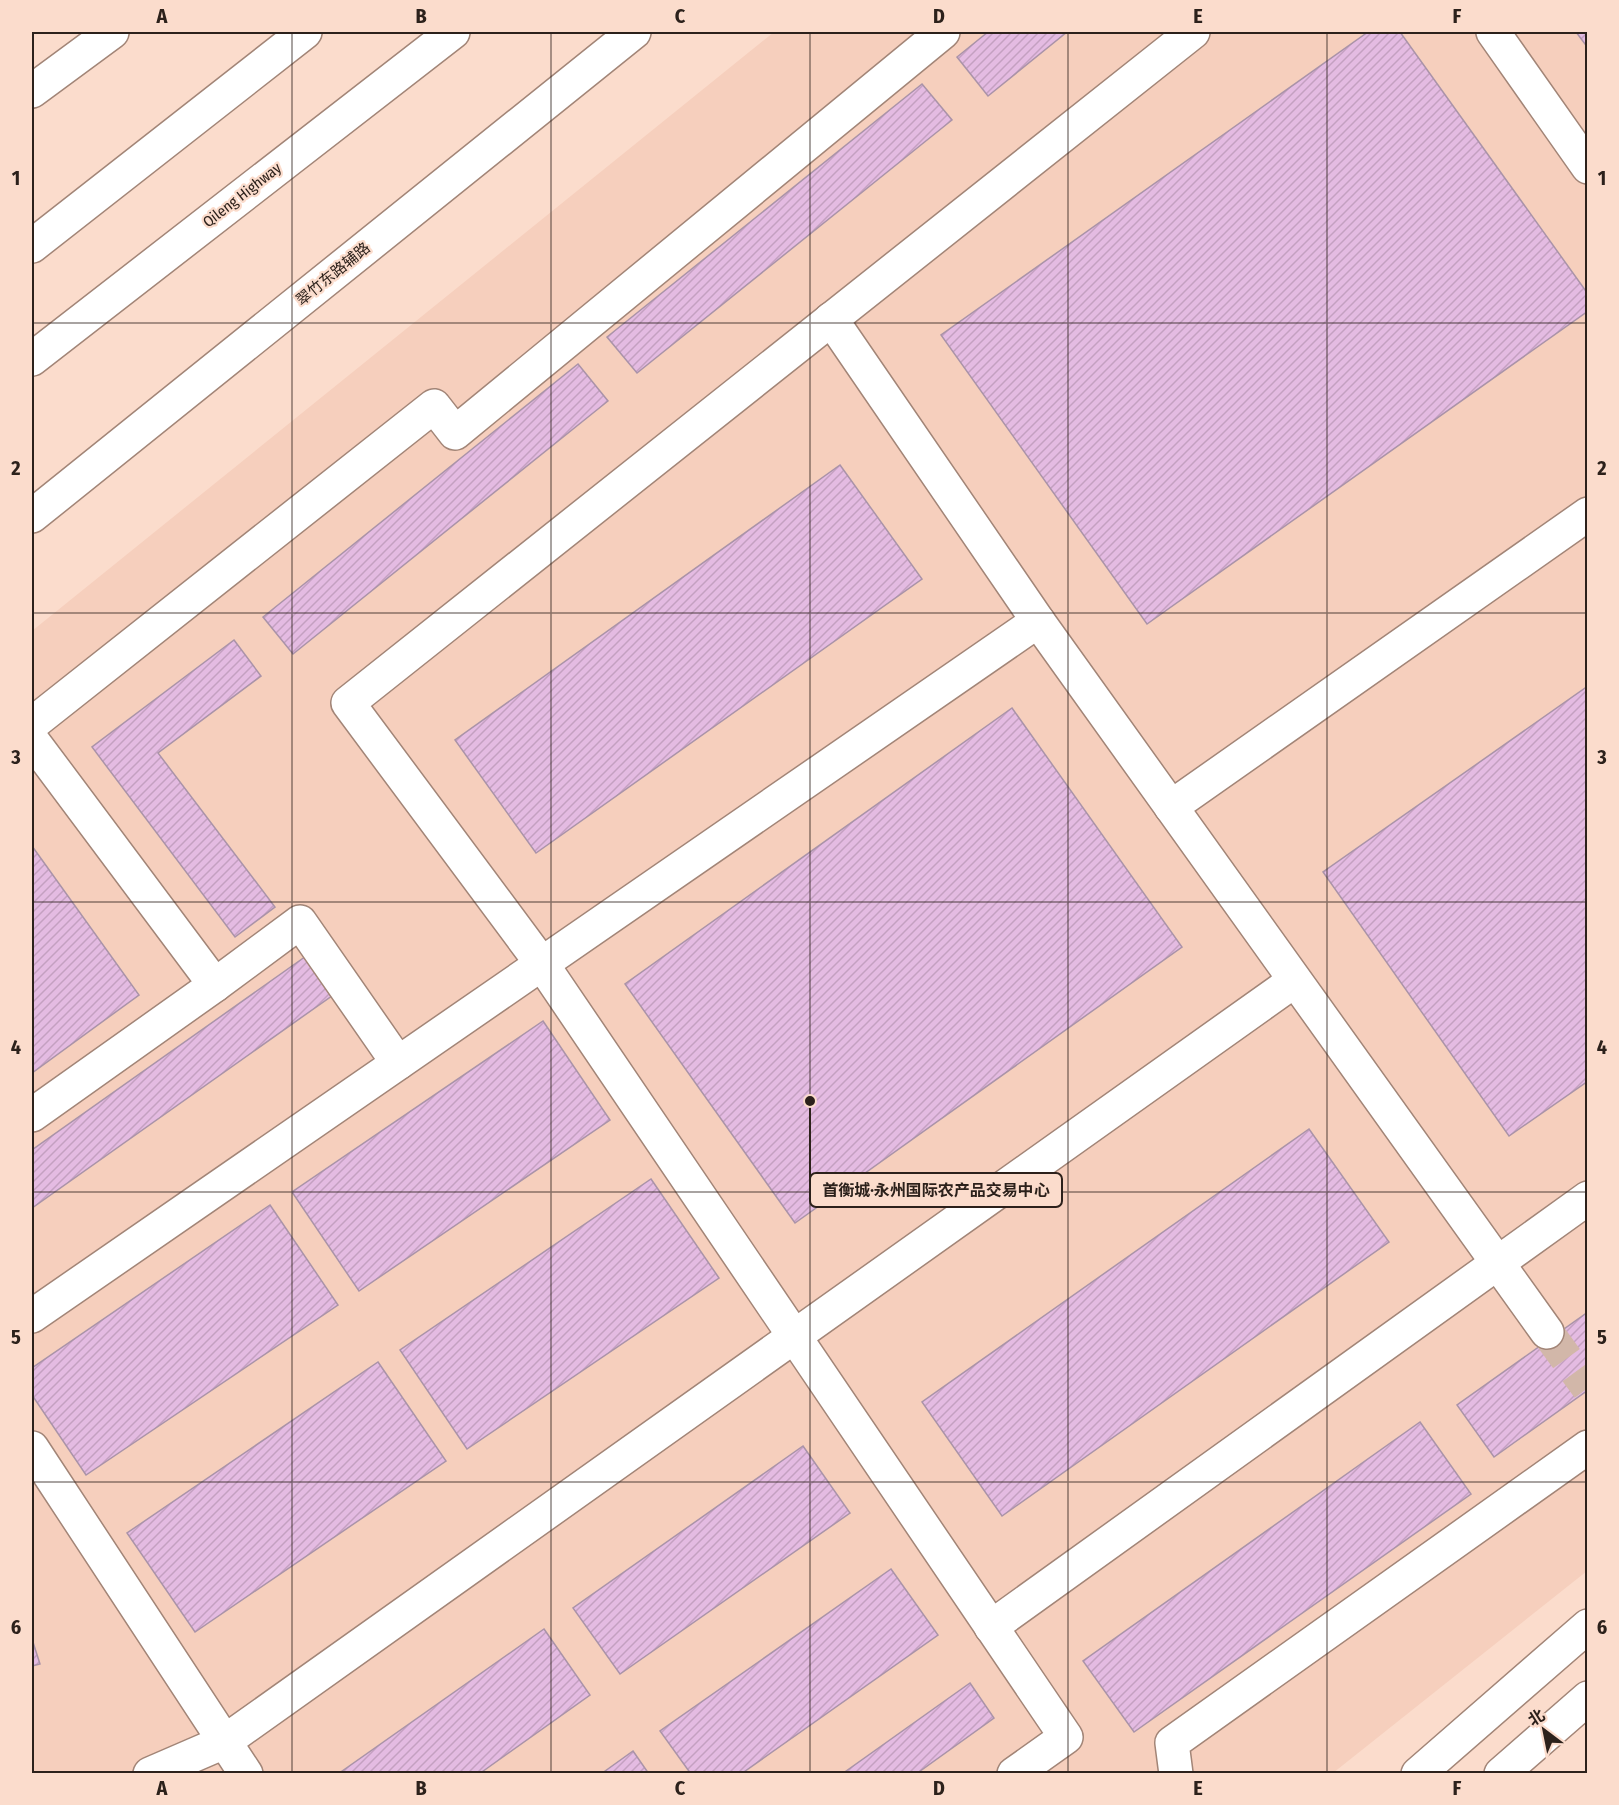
<svg xmlns="http://www.w3.org/2000/svg" width="1619" height="1805" font-family="'Fira Sans Condensed','Noto Sans SC',sans-serif">
<style>
.built{fill:#f6cfbd}
.building{fill:url(#building-hatch);stroke:#aa93a8;stroke-width:1.5}
.lines{fill:none;stroke-linecap:round;stroke-linejoin:round}
.minor-tunnel{stroke:#d2b7a9;stroke-width:33;stroke-dasharray:33 16;stroke-linecap:butt}
.minor-casing{stroke:#a28577;stroke-width:36}
.major-casing{stroke:#a28577;stroke-width:36}
.minor{stroke:#fff;stroke-width:33}
.major{stroke:#fff;stroke-width:33}
.grid{fill:none;stroke:#2c211b;stroke-width:1.5;stroke-opacity:0.55}
.labels{text-anchor:middle;stroke-width:4.5;stroke-linejoin:round;paint-order:stroke}
.street-label{font-size:15px;fill:#2c211b;stroke:#fbdccc}
.leader{fill:none;stroke:#2c211b;stroke-width:2}
.callout-dot{fill:#2c211b;stroke:#fbdccc;stroke-width:2}
.callout{fill:#fbdccc;stroke:#2c211b;stroke-width:2}
.callout-label{font-size:16px;text-anchor:middle;font-weight:bold;fill:#2c211b}
.neatline{fill:none;stroke:#2c211b;stroke-width:2}
.grid-label{font-size:20px;text-anchor:middle;font-weight:bold;fill:#2c211b}
</style>
<defs>
<pattern id="building-hatch" width="6" height="6" patternUnits="userSpaceOnUse" patternTransform="scale(1.5)"><rect width="6" height="6" fill="#e4bbe2"/><path d="M-1 1l2-2M0 6l6-6M5 7l2-2" fill="none" stroke="#c4a0c1"/></pattern>
</defs>
<rect width="100%" height="100%" fill="#fbdccc"/>
<path class="built" d="M774,32h813v1539l-254,202 -1301,1v-1143z"/>
<g class="building">
<path d="M988,32h79l-79,64 -31,-39z"/>
<path d="M1368,32h32l188,262v17l-441,313 -206,-289z"/>
<path d="M1576,32h12v16z"/>
<path d="M922,84l30,36 -315,253 -30,-36z"/>
<path d="M578,364l30,37 -315,253 -30,-37z"/>
<path d="M840,465l82,114 -386,274 -81,-113z"/>
<path d="M234,640l27,36 -103,77 117,154 -40,30 -143,-190z"/>
<path d="M1588,686v395l-79,55 -186,-264z"/>
<path d="M1012,708l170,239 -387,276 -170,-239z"/>
<path d="M32,846l107,149 -107,78z"/>
<path d="M309,954l27,39 -304,215v-58z"/>
<path d="M543,1021l67,99 -251,171 -67,-99z"/>
<path d="M1309,1129l80,113 -387,274 -80,-114z"/>
<path d="M651,1179l68,99 -252,171 -67,-99z"/>
<path d="M270,1205l68,100 -252,170 -54,-80v-27z"/>
<path d="M1588,1312v78l-94,67 -37,-52z"/>
<path d="M378,1362l68,99 -251,171 -68,-99z"/>
<path d="M1420,1422l51,72 -337,238 -51,-71z"/>
<path d="M803,1446l47,67 -230,161 -47,-66z"/>
<path d="M891,1569l47,66 -197,139h-50l-31,-43z"/>
<path d="M544,1629l46,66 -111,79h-141z"/>
<path d="M32,1639l8,25 -8,2z"/>
<path d="M970,1683l24,35 -78,56h-74z"/>
<path d="M633,1751l16,23h-48z"/>
</g>
<g class="lines">
<path class="minor-tunnel" d="M1547,1332l41,56"/>
<g class="minor-casing">
<g id="minor">
<path d="M1493,32l95,135"/>
<path d="M831,319l207,302 509,711"/>
<path d="M32,724l402,-318 21,27 488,-401"/>
<path d="M32,740l183,245 -183,130"/>
<path d="M1171,807l417,-293"/>
<path d="M215,985l85,-63 98,141"/>
<path d="M32,1316l1006,-695"/>
<path d="M32,1448l214,326"/>
<path d="M991,1627l597,-429"/>
<path d="M150,1774l74,-32 1070,-761"/>
<path d="M1014,1774l52,-37 -524,-773 -194,-261 845,-671"/>
<path d="M1176,1774l-4,-31 416,-296"/>
<path d="M1418,1774l170,-148"/>
<path d="M1501,1774l87,-76"/>
</g>
</g>
<g class="major-casing">
<g id="major">
<path d="M32,91l80,-59"/>
<path d="M32,246l273,-214"/>
<path d="M32,359l421,-327"/>
<path d="M32,516l602,-484"/>
</g>
</g>
<use href="#minor" class="minor"/>
<use href="#major" class="major"/>
</g>
<path class="grid" d="M292,32v1742M551,32v1742M810,32v1742M1068,32v1742M1327,32v1742M32,323h1556M32,613h1556M32,902h1556M32,1192h1556M32,1482h1556"/>
<g class="labels">
<g class="street-label">
<text transform="translate(242 195) rotate(-38)" y="5">Qileng Highway</text>
<text transform="translate(333 274) rotate(-39)" y="5">翠竹东路辅路</text>
</g>
</g>
<path class="leader" d="M810 1101L810 1190"/>
<circle class="callout-dot" cx="810" cy="1101" r="6"/>
<rect class="callout" x="810" y="1173" width="252" height="34" rx="6"/>
<g class="callout-label">
<text x="936" y="1196">首衡城·永州国际农产品交易中心</text>
</g>
<rect width="1619" height="1805" fill="none" stroke="#fbdccc" stroke-width="66"/>
<g transform="translate(1544 1730) rotate(328)" stroke="#fbdccc" stroke-width="4.5" paint-order="stroke">
<path d="M0-4.5L10 22L0 15L-10 22Z" fill="#2c211b"/>
<text y="-9" font-size="16" font-weight="bold" text-anchor="middle" fill="#2c211b">北</text>
</g>
<rect x="33" y="33" width="1553" height="1739" class="neatline"/>
<g class="grid-label">
<text x="162" y="23">A</text>
<text x="421" y="23">B</text>
<text x="680" y="23">C</text>
<text x="939" y="23">D</text>
<text x="1198" y="23">E</text>
<text x="1457" y="23">F</text>
<text x="16" y="185">1</text>
<text x="1602" y="185">1</text>
<text x="16" y="475">2</text>
<text x="1602" y="475">2</text>
<text x="16" y="764">3</text>
<text x="1602" y="764">3</text>
<text x="16" y="1054">4</text>
<text x="1602" y="1054">4</text>
<text x="16" y="1344">5</text>
<text x="1602" y="1344">5</text>
<text x="16" y="1634">6</text>
<text x="1602" y="1634">6</text>
<text x="162" y="1795">A</text>
<text x="421" y="1795">B</text>
<text x="680" y="1795">C</text>
<text x="939" y="1795">D</text>
<text x="1198" y="1795">E</text>
<text x="1457" y="1795">F</text>
</g>
</svg>
